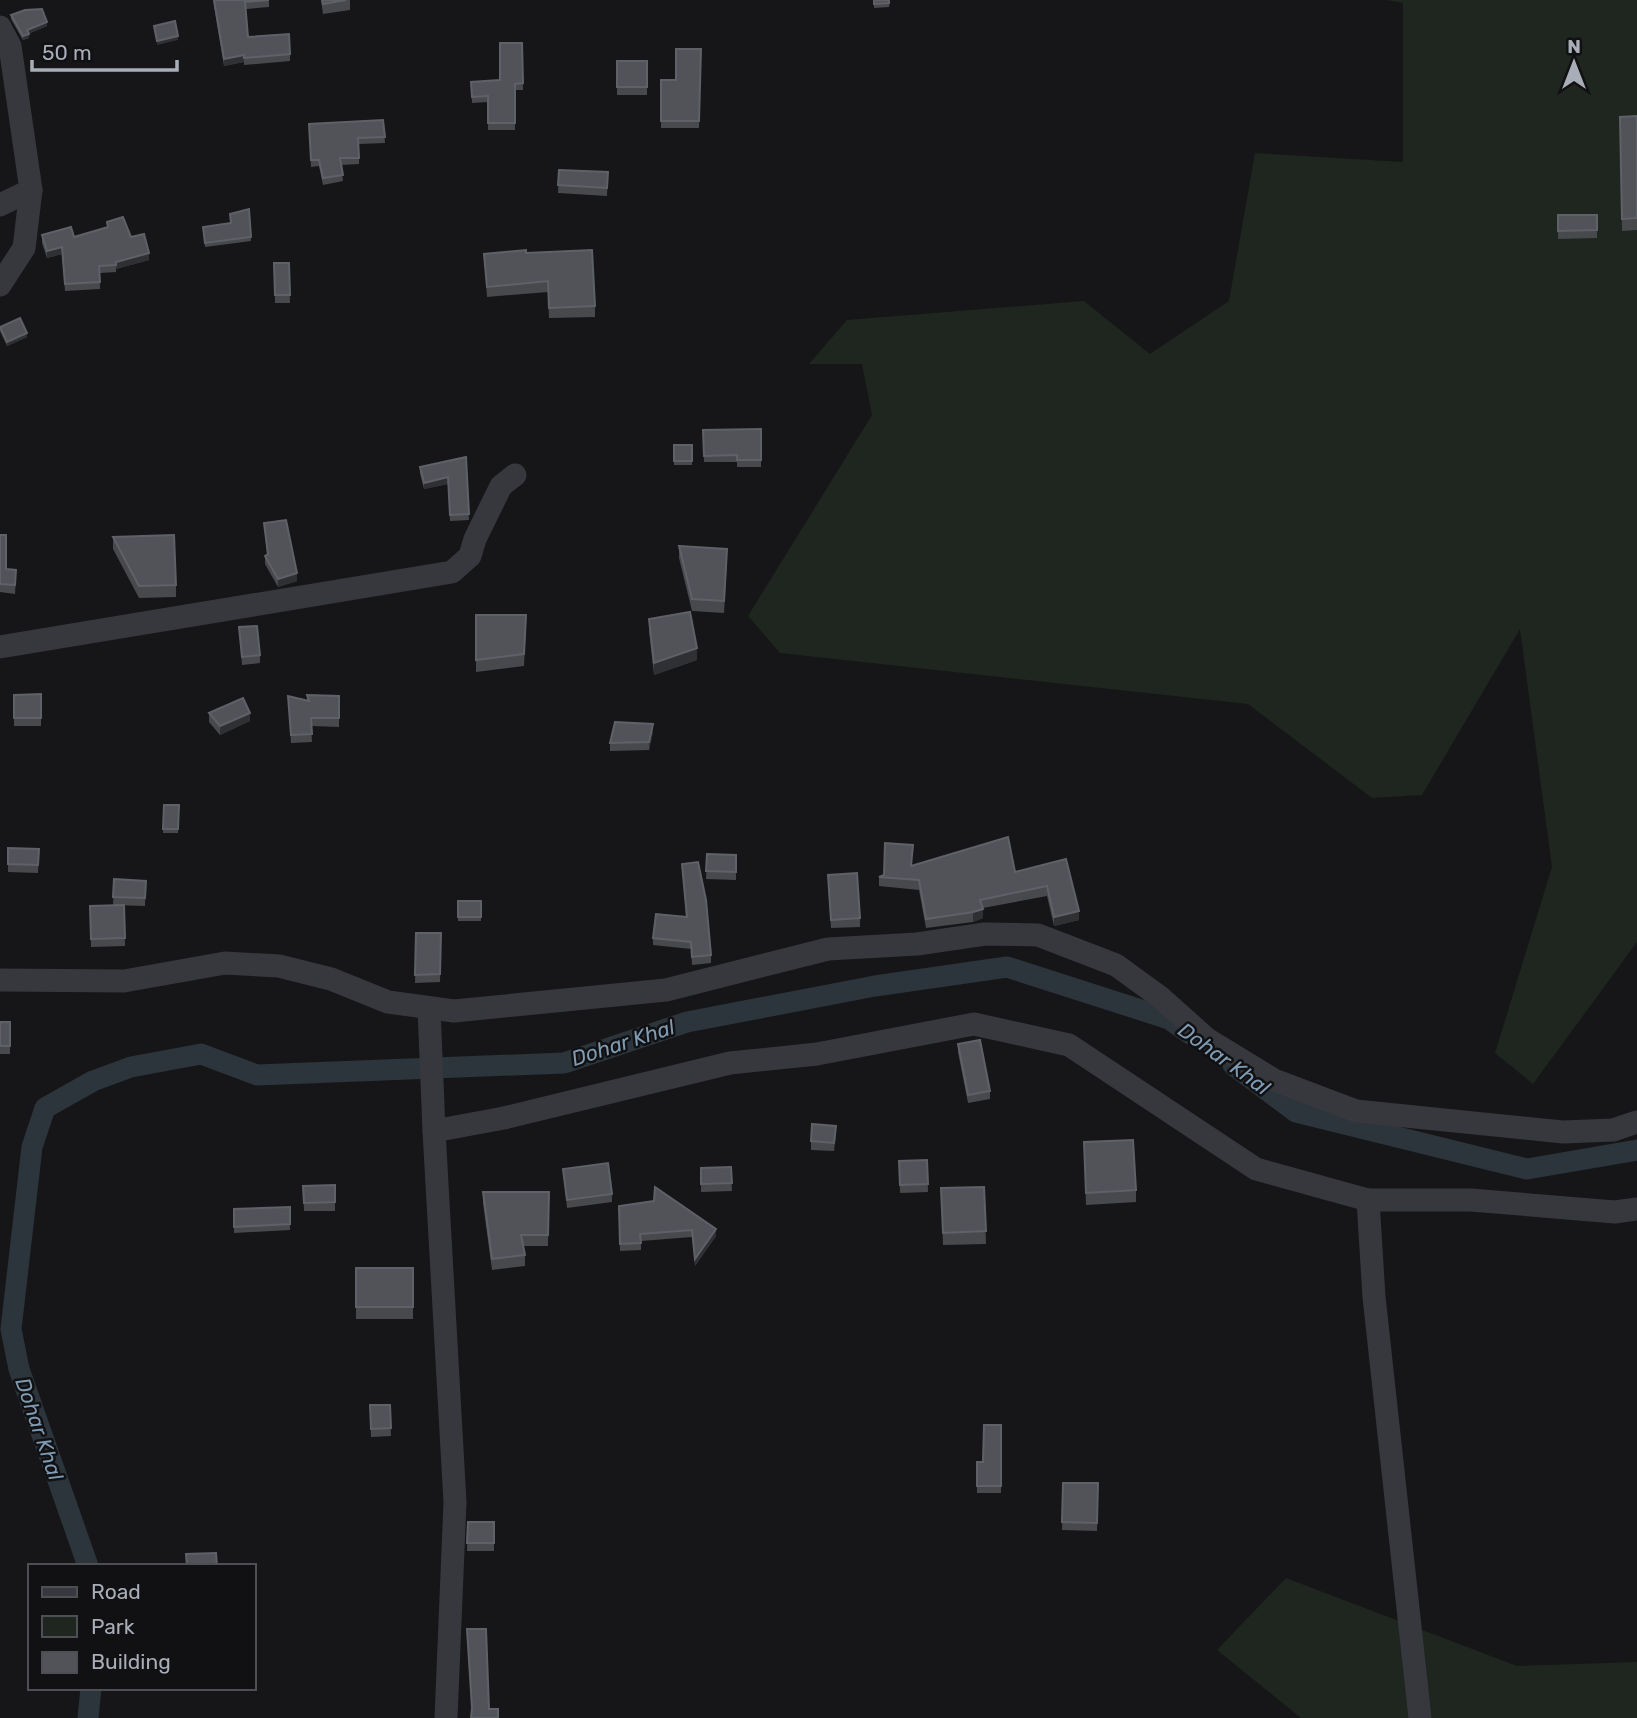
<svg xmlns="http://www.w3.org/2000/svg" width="1637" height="1718" font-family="Rubik,sans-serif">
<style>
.green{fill:#1e261f}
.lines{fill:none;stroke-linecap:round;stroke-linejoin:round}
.canal{stroke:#2c353c;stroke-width:21}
.street{stroke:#37383d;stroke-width:23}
.wall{fill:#47494d}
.shaded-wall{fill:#2f3033}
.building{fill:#525359;stroke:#5f6168;stroke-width:2}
.labels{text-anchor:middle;stroke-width:5;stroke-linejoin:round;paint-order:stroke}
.water-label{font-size:21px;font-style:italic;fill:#7f9bb3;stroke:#111113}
</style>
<rect width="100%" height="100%" fill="#161618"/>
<g class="green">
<path d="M1386,0h251v942l-104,142 -38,-31 57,-186 -32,-238 -98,166 -50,3 -124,-94 -468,-51 -32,-37 124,-201 -10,-51h-53l38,-44 237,-19 66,53 79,-53 26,-148 148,9v-159z"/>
<path d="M1286,1578l231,88 120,-4v56h-336l-84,-68z"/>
</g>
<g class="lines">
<g class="canal">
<path d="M1233,1065l63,47 231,57 110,-19"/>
<path d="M88,1566l-69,-197 -8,-40 21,-182 13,-39 48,-27 38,-14 70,-13 56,21 307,-12 123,-41 188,-36 132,-19 162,52 21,15"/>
<path d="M88,1718l3,-30"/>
</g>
<g class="street">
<path d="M0,27l10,19 21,144 -7,58 -24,37"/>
<path d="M0,205l31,-15"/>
<path d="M0,647l452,-75 18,-16 5,-17 26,-53 14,-11"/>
<path d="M0,980l124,1 101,-18 54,3 52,13 57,23 66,9 212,-21 162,-41 89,-5 68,-10 53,1 78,30 44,32 47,42 67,41 82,31 207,21 50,-2 24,-8"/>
<path d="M429,1008l5,123 70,-13 226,-55 87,-9 157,-30 95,21 187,124 112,31h103l144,12 22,-3"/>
<path d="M434,1131l21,371 -9,216"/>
<path d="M1368,1200l6,97 46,421"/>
</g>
</g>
<g class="wall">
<path d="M213,0h56v7l-23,2 2,28 42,17v7l-46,4v-3l-20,4z"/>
<path d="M321,0h29v10l-27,4z"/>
<path d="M874,0h16l-1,7 -15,1z"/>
<path d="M11,15l36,11 -19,8 1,4 -6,2 -12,-21z"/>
<path d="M522,43l1,47h-8v40h-27v-28l-16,1 -1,-21 29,-2z"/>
<path d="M701,49l-2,79h-38v-48h15z"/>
<rect x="617" y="61" width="30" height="34"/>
<path d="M1637,116v114l-15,1 -2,-114z"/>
<path d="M383,120l2,23 -26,1v20l-18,1 2,16 -20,4 -4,-19 -8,1 -2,-43z"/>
<path d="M559,170l49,2 -1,24 -49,-3z"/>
<path d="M249,209l2,32 -46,6 -2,-20 28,-4z"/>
<path d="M1558,215h39v23l-39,1z"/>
<path d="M107,222l24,15 18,23 -33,9v3l-16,1v16l-35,2 -3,-37 -15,4 -5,-15v-8l32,2 33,-10z"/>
<path d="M526,253l69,53v11l-46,1 -1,-26 -61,5 -3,-43z"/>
<path d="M274,263h15l1,40h-15z"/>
<path d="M0,327l27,10 -20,9 -7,-15z"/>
<path d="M761,429v38h-24v-5h-33l-1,-32z"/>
<rect x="674" y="445" width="18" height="20"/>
<path d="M466,457l3,63 -19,1 -2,-37 -24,5 -4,-16v-6z"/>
<path d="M264,523l33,58 -19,6 -13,-23v-8l2,-2z"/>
<path d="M0,535l6,34 10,9 -1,16 -15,-2z"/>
<path d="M113,537l63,48v12l-37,1 -26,-49z"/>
<path d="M679,546l48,15 -3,52 -32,-2 -13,-53z"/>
<path d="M476,615l50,12 -2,39 -48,6z"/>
<path d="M649,619l48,41 -43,15 -5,-44z"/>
<path d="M239,627l21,28v8l-18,2z"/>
<path d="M41,694v32h-27v-31z"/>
<path d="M307,695l32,1v31l-28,-1 1,16 -21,1 -3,-47 19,4z"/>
<path d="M209,713l41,8 -30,14 -11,-13z"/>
<path d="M653,732l-4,18 -39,1v-8z"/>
<path d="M164,805h15l-1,28h-15z"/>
<path d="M8,848l31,1 -1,24 -30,-1z"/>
<path d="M707,854l29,1v25l-30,-1z"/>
<path d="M1066,859l13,61 -25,6 -7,-30 -64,12v10l-10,4 -47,6 -7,-38 -40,-4v-9l33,-11 103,6z"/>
<path d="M682,864l29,91v8l-19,2 -1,-16 -38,-4v-7l33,-21z"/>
<path d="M114,879l32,2 -1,25 -32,-1z"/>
<path d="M828,883l32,35v9l-29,1z"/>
<rect x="458" y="901" width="23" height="20"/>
<path d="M124,905l1,41 -34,1 -1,-41z"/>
<path d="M416,933h25l-1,49 -25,1z"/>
<rect x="0" y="1022" width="10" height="32"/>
<path d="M958,1044l32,47v8l-22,4 -10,-51z"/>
<path d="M836,1134l-2,17 -23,-1v-9z"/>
<path d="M1084,1142l52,48v12l-50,3z"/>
<path d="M927,1160l1,32 -28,1 -1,-32z"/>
<path d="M731,1167l1,24 -31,1v-24z"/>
<path d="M563,1169l49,25v8l-45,6z"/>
<path d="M335,1185v26h-31l-1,-25z"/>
<path d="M984,1187l2,57 -43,1 -2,-57z"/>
<path d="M483,1192h66l-1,54h-25l2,9v11l-33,4 -9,-67z"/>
<path d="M619,1206l97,30 -21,30 -3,-29 -51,4v9l-21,1z"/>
<path d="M290,1207v23l-56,3v-24z"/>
<rect x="356" y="1268" width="57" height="51"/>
<path d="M370,1405h20l1,31 -20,1z"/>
<path d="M1001,1425v68h-24v-31h6z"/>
<path d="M1063,1483h35l-1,48 -35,-1z"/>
<path d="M468,1522h26v29h-27z"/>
</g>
<g class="shaded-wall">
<path d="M47,22v4l-20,8v-4z"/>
<path d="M29,34v4l-6,2v-4z"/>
<path d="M178,36v4l-21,5v-4z"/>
<path d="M244,55v7l-20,4v-7z"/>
<path d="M62,247v7l-15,4v-7z"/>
<path d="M149,253v7l-33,9v-7z"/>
<path d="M27,333v4l-20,9v-4z"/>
<path d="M448,477v7l-24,5v-6z"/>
<path d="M297,573v8l-19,6v-8z"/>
<path d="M697,648v12l-43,15v-12z"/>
<path d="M250,713v8l-30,14v-9z"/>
<path d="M653,724v8l-4,18v-8z"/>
<path d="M983,909v9l-10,4v-10z"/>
<path d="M1079,911v9l-25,6v-9z"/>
<path d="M716,1229v7l-21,30v-7z"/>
</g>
<g class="building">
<path d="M214,0h55l-24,2 3,35 41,-3 1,20 -46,4v-3l-20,4z"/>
<path d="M322,0h24l-23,4z"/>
<path d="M874,0h15v3l-15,1z"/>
<path d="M42,9l5,13 -20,8 2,4 -6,2 -12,-21 14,-5z"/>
<path d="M175,21l3,15 -21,5 -3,-15z"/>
<path d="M500,43h22l1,40 -8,1v39h-27v-27l-16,1 -1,-15 29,-2z"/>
<path d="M676,49h25l-2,72h-38v-41h15z"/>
<rect x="617" y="61" width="30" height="26"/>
<path d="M1637,116v102l-15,1 -2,-102z"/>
<path d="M383,120l2,17 -27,1 1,20h-19l3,17 -20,3 -4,-18h-8l-2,-36z"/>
<path d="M559,170l49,2 -1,16 -49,-3z"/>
<path d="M249,209l2,28 -46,6 -2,-16 28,-4 -1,-9z"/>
<path d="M1558,215h39v15l-39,1z"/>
<path d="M123,217l8,20 13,-3 5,19 -33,9v3l-17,1 1,16 -35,2 -3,-37 -15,4 -5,-16 29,-8 3,10 34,-10 -1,-5z"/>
<path d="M526,250v3l66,-3 3,56 -46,2 -1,-27 -61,6 -3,-33z"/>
<path d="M274,263h15l1,32h-15z"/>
<path d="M20,318l7,15 -20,9 -7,-15z"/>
<path d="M761,429v31h-24v-5l-33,1 -1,-26z"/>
<rect x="674" y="445" width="18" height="16"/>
<path d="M466,457l3,57 -19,1 -2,-38 -24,6 -4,-16z"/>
<path d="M286,520l11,53 -19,6 -13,-23 3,-2 -4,-31z"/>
<path d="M0,535h6v34l10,1 -1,15 -15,-1z"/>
<path d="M174,535l2,50 -37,1 -26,-49z"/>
<path d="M679,546l48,3 -3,52 -32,-2z"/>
<path d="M690,612l7,36 -43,15 -5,-44z"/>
<path d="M476,615h50l-2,39 -48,6z"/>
<path d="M257,626l3,29 -18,2 -3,-30z"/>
<path d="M41,694v24h-27v-23z"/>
<path d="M307,695l32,1v22h-28l1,16 -21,1 -3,-39 21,5z"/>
<path d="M243,698l7,15 -30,13 -11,-13z"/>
<path d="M615,722l38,2 -4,18 -39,1z"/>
<path d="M164,805h15l-1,24h-15z"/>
<path d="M1008,837l7,35 51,-13 13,52 -25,6 -7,-31 -67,14 3,9 -10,3 -47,7 -7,-39 -40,-3 5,-2 1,-32 28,2 -2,21z"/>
<path d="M8,848l31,1 -1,16 -30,-1z"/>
<path d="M707,854l29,1v17l-30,-1z"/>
<path d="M698,862l8,38 5,55 -19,2 -1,-15 -38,-4 3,-24 31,3 -5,-53z"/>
<path d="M857,873l3,45 -29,2 -3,-45z"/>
<path d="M114,879l32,2 -1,17 -32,-1z"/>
<rect x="458" y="901" width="23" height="16"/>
<path d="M124,905l1,33 -34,1 -1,-33z"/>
<path d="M416,933h25l-1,41 -25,1z"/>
<rect x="0" y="1022" width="10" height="24"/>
<path d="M980,1040l10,51 -22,4 -10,-51z"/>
<path d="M812,1124l24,2 -2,17 -23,-2z"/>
<path d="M1133,1140l3,50 -50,3 -2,-51z"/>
<path d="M927,1160l1,24 -28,1 -1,-24z"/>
<path d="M608,1163l4,31 -45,6 -4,-31z"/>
<path d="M731,1167l1,16 -31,1v-16z"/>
<path d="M335,1185v17l-31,1 -1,-17z"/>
<path d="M655,1187l61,42 -21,30 -3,-29 -52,4 1,9 -21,1 -1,-38 35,-5z"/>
<path d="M984,1187l2,44 -43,2 -2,-45z"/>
<path d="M483,1192h66l-1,43h-27l4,20 -33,4z"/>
<path d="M290,1207v17l-56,3v-18z"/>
<rect x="356" y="1268" width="57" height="39"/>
<path d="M370,1405h20l1,23 -20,1z"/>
<path d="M984,1425h17v61h-24v-24h6z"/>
<path d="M1063,1483h35l-1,40 -35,-1z"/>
<path d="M468,1522h26v21h-27z"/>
<path d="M216,1553l1,13h-30l-1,-12z"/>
<path d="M467,1629h19l3,80h9v9h-27l1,-10z"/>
</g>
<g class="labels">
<g class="water-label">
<text transform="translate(623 1043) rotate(-18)" y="7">Dohar Khal</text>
<text transform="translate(1224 1059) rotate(36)" y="7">Dohar Khal</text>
<text transform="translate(39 1429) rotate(71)" y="7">Dohar Khal</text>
</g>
</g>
<rect x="28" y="1564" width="228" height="126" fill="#111113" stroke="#4d4f55" stroke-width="2"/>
<rect x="42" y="1587" width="35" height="10" fill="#37383d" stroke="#4d4f55" stroke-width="2"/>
<text x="91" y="1599" font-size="21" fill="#a8adb8">Road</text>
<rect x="42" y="1616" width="35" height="21" fill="#1e261f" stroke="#4d4f55" stroke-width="2"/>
<text x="91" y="1634" font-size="21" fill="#a8adb8">Park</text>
<rect x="42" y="1652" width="35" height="21" fill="#525359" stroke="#4d4f55" stroke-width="2"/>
<text x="91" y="1669" font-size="21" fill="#a8adb8">Building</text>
<g transform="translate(1574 63)" stroke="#111113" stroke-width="5" paint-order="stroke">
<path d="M0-5L12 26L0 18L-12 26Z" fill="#a8adb8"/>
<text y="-10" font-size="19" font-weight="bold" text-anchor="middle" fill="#a8adb8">N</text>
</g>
<path d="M32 60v10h145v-10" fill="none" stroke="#a8adb8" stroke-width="3.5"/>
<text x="42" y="60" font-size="21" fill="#a8adb8" stroke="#111113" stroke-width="5" paint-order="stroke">50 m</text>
</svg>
